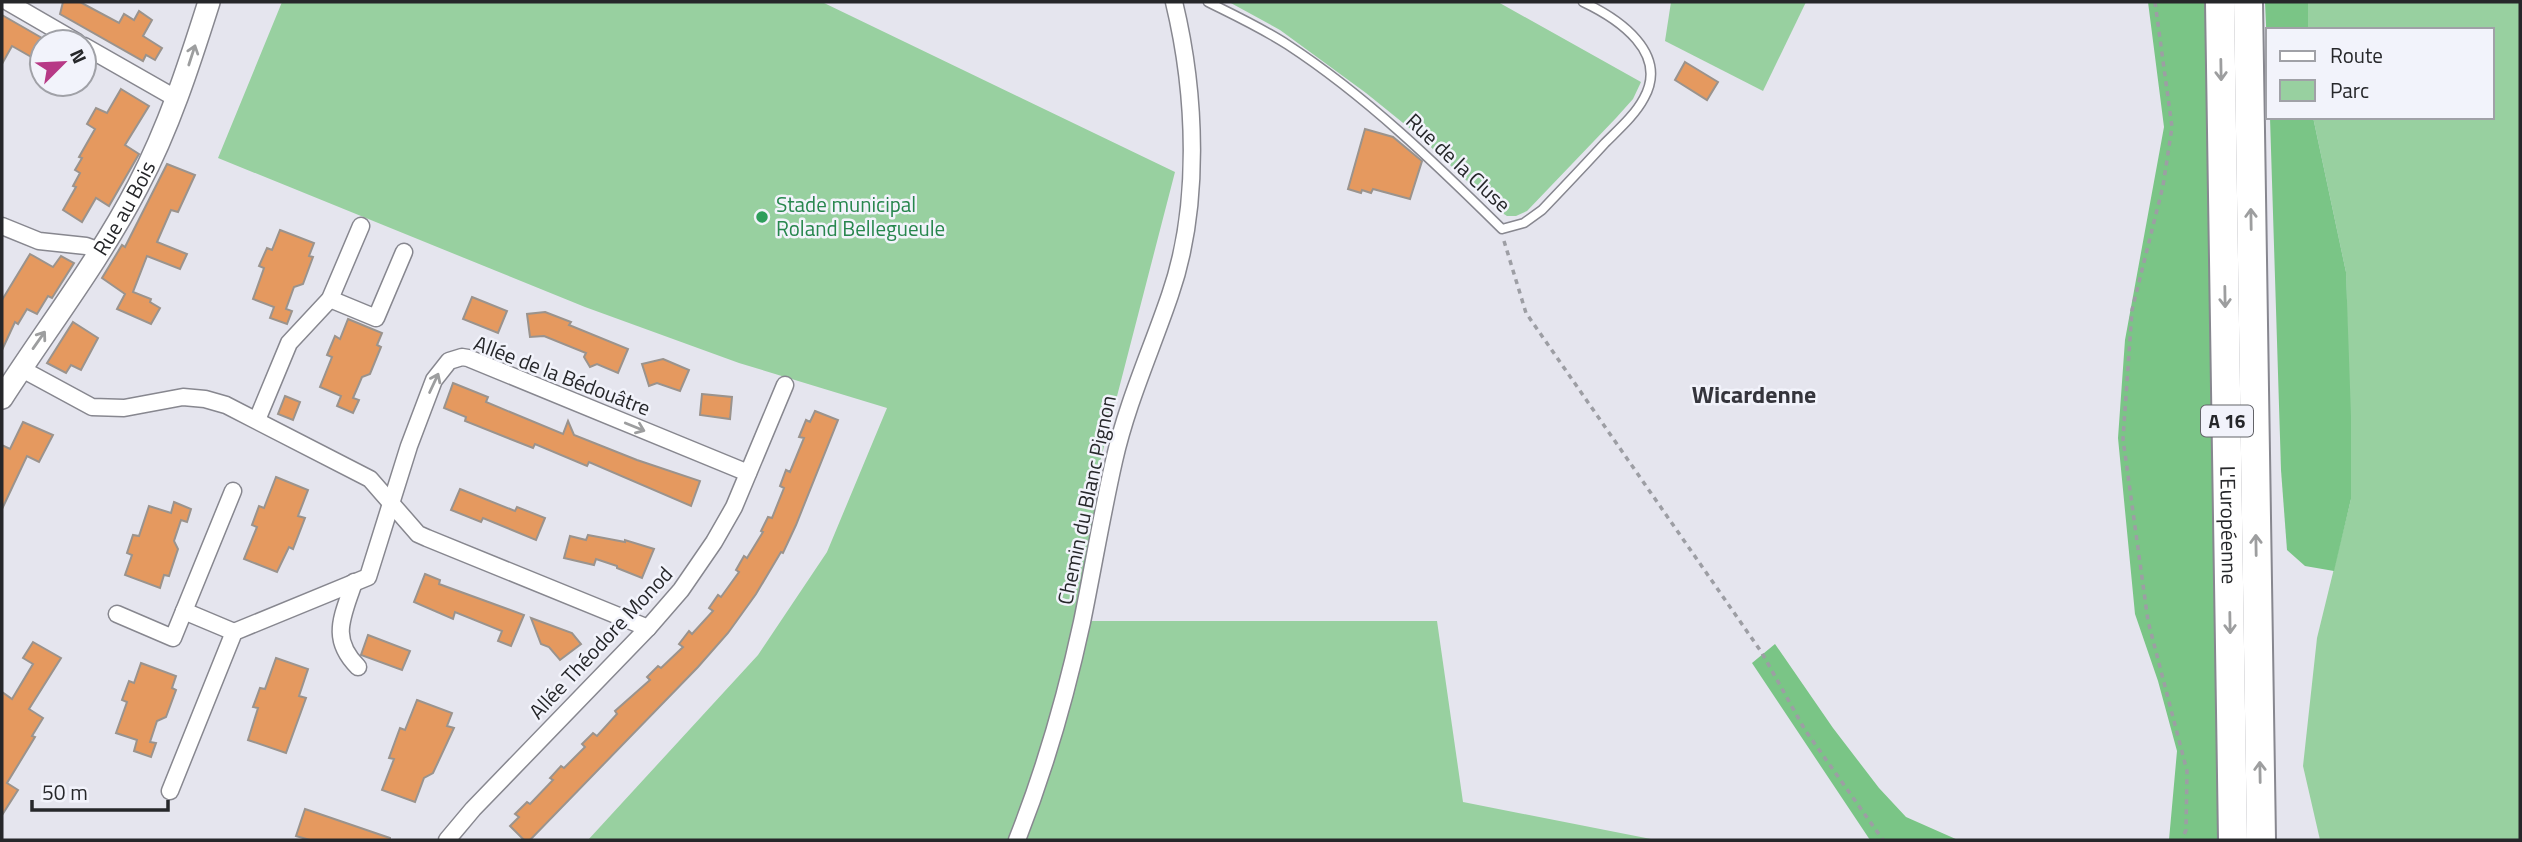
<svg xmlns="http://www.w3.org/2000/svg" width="2522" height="842" font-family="'Titillium Web',sans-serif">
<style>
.green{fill:#98d0a0}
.forest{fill:#7ac586}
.building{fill:#e5995f;stroke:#9a938d;stroke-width:2}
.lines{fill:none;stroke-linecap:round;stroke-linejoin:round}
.service-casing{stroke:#87878f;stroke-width:11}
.minor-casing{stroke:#87878f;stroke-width:19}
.secondary-casing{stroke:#87878f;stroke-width:24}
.motorway-casing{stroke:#87878f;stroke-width:32}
.path{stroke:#9d9ea4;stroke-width:3.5;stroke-dasharray:5 5;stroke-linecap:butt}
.service{stroke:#fff;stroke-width:8}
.minor{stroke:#fff;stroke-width:16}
.secondary{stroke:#fff;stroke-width:21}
.motorway{stroke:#fff;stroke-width:28}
.oneway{stroke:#9d9e9f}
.leisure-dot{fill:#2e9e5b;stroke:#f2f3fb;stroke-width:2.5}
.labels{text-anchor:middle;stroke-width:5;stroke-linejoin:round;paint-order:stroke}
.shield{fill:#f2f3fb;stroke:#636469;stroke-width:2}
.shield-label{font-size:19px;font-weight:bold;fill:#26272a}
.street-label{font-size:21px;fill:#26272a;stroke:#f2f3fb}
.leisure-label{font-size:21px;fill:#27864d;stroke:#f2f3fb;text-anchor:start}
.quarter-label{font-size:24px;font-weight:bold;fill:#35353c;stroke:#f2f3fb}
</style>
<rect width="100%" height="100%" fill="#e5e5ee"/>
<g class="green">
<path d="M282,2h540l353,170 -75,290 -11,101 -14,58h362l26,181 193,38h-1068l170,-185 69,-103 60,-144 -148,-45 -154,-56 -367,-149z"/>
<path d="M1229,2h269l143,80 -8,17 -17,19 -89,93 -11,5h-9l-9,-6 -80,-75 -52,-42 -86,-63z"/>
<path d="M1671,2h135l-43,89 -98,-50z"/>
<path d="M2308,2h212v838h-200l-17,-74 14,-128 34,-139 -5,-227 -33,-155h179v-87h-184z"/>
</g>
<g class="forest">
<path d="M2148,2h58l11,436 3,402h-51l8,-89 -19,-70 -23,-67 -17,-176 7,-98 39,-213z"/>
<path d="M2265,2h43v28h-40v41z"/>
<path d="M2270,117h43l33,155 5,144v83l-17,72 -29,-5 -18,-16 -6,-80z"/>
<path d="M1775,644l58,84 46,60 27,29 52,23h-88l-118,-177z"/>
</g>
<g class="building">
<path d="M63,2h17l39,21 5,-9 10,6 5,-9 13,9 -9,16 19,12 -7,12 -9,-5 -3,6 -83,-47z"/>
<path d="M2,15l40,23v25l-30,-17 -10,18z"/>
<path d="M1685,62l33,20 -11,18 -32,-20z"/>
<path d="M121,89l28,17 -24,39 14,9 -30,52 -13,-8 -14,24 -19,-12 13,-23 -3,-1 7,-13 -5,-3 7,-12 -3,-1 16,-28 -8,-5 9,-16 11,5z"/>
<path d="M1365,129l28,8 29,24 -12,38 -37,-10 -2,4 -9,-3 -1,3 -13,-4z"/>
<path d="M167,164l28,11 -17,37 -7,-2 -14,32 30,12 -7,15 -33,-13 -14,36 18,7 -1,3 10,6 -9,16 -34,-15 8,-15 -23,-16 20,-33 3,2z"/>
<path d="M280,230l34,13 -5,13 4,1 -10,27 -9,3 -8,22 6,2 -5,13 -17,-6 4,-11 -21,-8 11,-31 -5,-2 8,-18 5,2z"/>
<path d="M30,254l23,13 8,-11 13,7 -22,35 -4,-2 -11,18 -10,-5 -9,15 -3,-2 -13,28v-50z"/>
<path d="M472,297l35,14 -9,22 -35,-14z"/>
<path d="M545,312l26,10 -2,3 59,24 -10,24 -21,-9 -7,3 -6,-10 2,-4 -42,-17 -14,1 -3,-23z"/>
<path d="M348,319l34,14 -5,12 4,2 -11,27 -8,3 -9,21 6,2 -6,13 -16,-7 4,-10 -21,-9 12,-30 -5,-2 8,-19 5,3z"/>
<path d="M73,322l25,16 -17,32 -10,-5 -5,8 -19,-10z"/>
<path d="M663,359l26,11 -9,21 -23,-8 -8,3 -7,-22z"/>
<path d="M453,383l35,14 -2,5 77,32 5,-13 6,14 63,25 63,21 -9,25 -102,-44 -2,4 -52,-22 -2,4 -68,-27 1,-4 -22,-9z"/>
<path d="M702,394l30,3 -2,22 -30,-4z"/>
<path d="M285,396l15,6 -7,18 -15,-6z"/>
<path d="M815,411l23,9 -42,105 -13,28 -2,-1 -25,42 -28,39 -30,34 -168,173h-6l-14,-14 9,-9 -4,-3 12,-12 3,2 23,-24 -3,-2 11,-12 3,2 21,-21 -3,-3 11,-11 4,3 20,-22 -2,-3 35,-31 -3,-3 11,-11 3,2 22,-21 -4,-3 10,-13 3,3 21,-23 -4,-3 9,-13 3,2 18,-25 -3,-2 8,-14 3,2 16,-26 -2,-1 7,-14 4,1 12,-30 -4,-2 6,-16 4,2 14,-34 -5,-1 7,-17 4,2z"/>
<path d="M23,422l30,13 -14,27 -12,-6 -25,53v-64l8,4z"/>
<path d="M276,477l32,13 -10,26 7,2 -12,31 -4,-2 -12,25 -33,-13 13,-32 -5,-2 7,-19 5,2z"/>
<path d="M460,489l55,22 2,-4 28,11 -9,22 -53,-22 -2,4 -30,-12z"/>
<path d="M174,502l17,7 -4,13 -6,-2 -7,21 4,8 -9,27 -5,-1 -4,13 -35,-13 7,-20 -5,-2 6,-18 6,1 10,-30 22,7z"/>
<path d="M588,535l37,7v-2l29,9 -12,29 -25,-10v-2l-21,-7 -2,6 -30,-7 6,-22 16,4z"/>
<path d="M425,574l15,6 -1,4 85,31 -13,31 -13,-5 4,-10 -47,-19 -2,7 -39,-17z"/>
<path d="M531,618l41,15 9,11 -21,16 -11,-13 -8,-3z"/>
<path d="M368,635l42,16 -8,19 -41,-15z"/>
<path d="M33,642l28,16 -32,51 14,9 -11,18 3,1 -28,46 11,7 -16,25v-123l10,7 21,-35 -10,-6z"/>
<path d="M276,658l32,11 -9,27 7,2 -20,55 -38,-13 10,-32 -5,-1 7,-19 5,1z"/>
<path d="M141,663l35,13 -4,12 4,2 -10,27 -9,4 -7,21 6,1 -5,14 -17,-6 3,-11 -21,-7 11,-31 -5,-2 7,-19 5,2z"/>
<path d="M417,700l35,13 -5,13 7,2 -21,45 -9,5 -9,24 -33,-12 12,-31 -5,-1 11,-30 5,2z"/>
<path d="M305,809l85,29v2h-80l-14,-4z"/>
</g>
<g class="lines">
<g class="service-casing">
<path id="service" d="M1208,2c26,13 54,26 80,43 78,51 147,118 214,184l22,-6 18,-13c21,-22 42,-44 63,-67 14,-14 30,-28 39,-45 25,-45 -25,-79 -61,-96"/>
</g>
<g class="minor-casing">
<g id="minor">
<path d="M8,2l69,40"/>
<path d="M84,46l93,53"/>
<path d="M2,226l37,15 47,5 14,5"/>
<path d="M330,299l46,19 28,-66"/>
<path d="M20,368l72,39 32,1 59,-11 22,2 21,6 144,74 48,55 9,4 221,90"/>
<path d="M257,420l32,-77 41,-44 31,-73"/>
<path d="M354,582c-11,34 -25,56 4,85"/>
<path d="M184,611l49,-120"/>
<path d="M117,614l56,24 11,-27 50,21"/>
<path d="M170,791l64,-159 134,-55 41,-131 25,-66 15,-19 13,-4 6,1 280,115"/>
<path d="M447,840l26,-31 175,-181 33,-38 33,-48 20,-35 51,-122"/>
<path d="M1017,840c28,-71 49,-144 65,-218 11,-54 20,-108 32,-161 13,-58 37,-110 56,-166 31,-89 26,-202 4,-293"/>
</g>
</g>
<g class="secondary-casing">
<g id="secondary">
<path id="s1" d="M2,398c45,-70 97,-137 136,-212 31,-59 51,-121 71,-184"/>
</g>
</g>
<g class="motorway-casing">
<g id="motorway">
<path id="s2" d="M2220,2l13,838"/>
<path d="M2248,2l13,838"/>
</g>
</g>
<g class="path">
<path d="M2155,2l17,125 -9,59 -31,124 -9,129 25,182 39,150 -1,59 -4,10"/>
<path d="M1504,241l22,72 236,340 43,77 78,110"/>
</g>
<use href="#service" class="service"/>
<use href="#minor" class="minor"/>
<use href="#secondary" class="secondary"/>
<use href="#motorway" class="motorway"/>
</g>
<defs><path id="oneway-shaft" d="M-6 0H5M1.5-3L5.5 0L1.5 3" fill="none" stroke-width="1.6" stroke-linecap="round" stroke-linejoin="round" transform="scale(1.75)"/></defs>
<g class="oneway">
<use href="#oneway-shaft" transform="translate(192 55) rotate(-72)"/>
<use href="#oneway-shaft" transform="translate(2221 70) rotate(89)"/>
<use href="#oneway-shaft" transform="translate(2251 219) rotate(-91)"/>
<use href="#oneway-shaft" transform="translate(2225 297) rotate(89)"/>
<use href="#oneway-shaft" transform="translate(39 340) rotate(-55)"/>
<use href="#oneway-shaft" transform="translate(434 383) rotate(-65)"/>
<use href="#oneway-shaft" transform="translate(635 427) rotate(22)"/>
<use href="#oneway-shaft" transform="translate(2256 545) rotate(-91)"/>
<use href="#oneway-shaft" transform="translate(2230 623) rotate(89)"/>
<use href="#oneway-shaft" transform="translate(2260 772) rotate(-91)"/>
</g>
<circle class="leisure-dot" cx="762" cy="217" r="7"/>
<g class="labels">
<rect class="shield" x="2201" y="405.5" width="52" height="31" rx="5"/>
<g class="shield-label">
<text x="2227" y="428">A 16</text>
</g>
<g class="street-label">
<text transform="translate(1458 163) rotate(43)" y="7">Rue de la Cluse</text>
<text dy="7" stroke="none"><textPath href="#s1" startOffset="226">Rue au Bois</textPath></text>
<text transform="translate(562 376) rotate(21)" y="7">Allée de la Bédouâtre</text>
<text transform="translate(1087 500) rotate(-78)" y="7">Chemin du Blanc Pignon</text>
<text dy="7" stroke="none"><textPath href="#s2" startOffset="523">L'Européenne</textPath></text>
<text transform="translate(601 643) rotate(-47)" y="7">Allée Théodore Monod</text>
</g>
<g class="leisure-label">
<text x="776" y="212">Stade municipal<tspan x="776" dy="24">Roland Bellegueule</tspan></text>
</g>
<g class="quarter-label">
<text x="1754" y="403">Wicardenne</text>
</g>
</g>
<rect width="2522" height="842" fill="none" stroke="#26272a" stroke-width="7"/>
<rect x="2266" y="28" width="228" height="91" fill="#f2f3fb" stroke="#a0a1a7" stroke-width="2"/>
<rect x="2280" y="51" width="35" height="10" fill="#ffffff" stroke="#a0a1a7" stroke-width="2"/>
<text x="2330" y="63" font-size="21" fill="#26272a">Route</text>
<rect x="2280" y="80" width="35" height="21" fill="#98d0a0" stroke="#a0a1a7" stroke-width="2"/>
<text x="2330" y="98" font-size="21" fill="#26272a">Parc</text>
<g transform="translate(63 63) rotate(66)"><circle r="33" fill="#f2f3fb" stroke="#a0a1a7" stroke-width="2"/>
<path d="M0-5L12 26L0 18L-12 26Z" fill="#b73986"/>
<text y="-10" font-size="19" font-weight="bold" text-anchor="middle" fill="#26272a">N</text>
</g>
<path d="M32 800v10h136v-10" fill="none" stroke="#26272a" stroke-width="3.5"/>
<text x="42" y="800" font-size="21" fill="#26272a" stroke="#f2f3fb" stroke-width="5" paint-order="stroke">50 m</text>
</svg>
